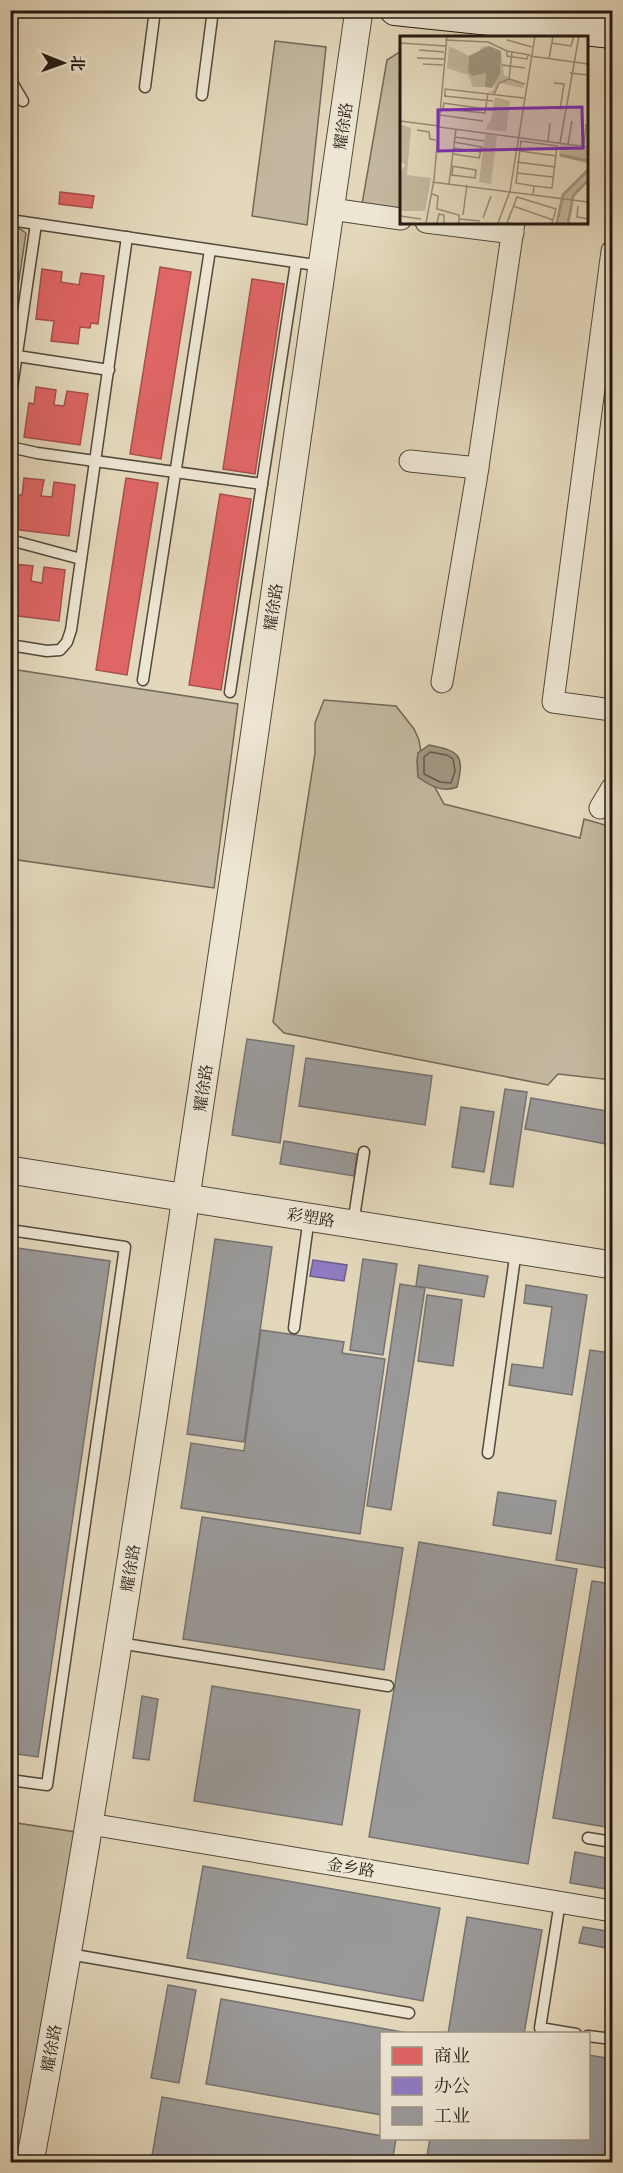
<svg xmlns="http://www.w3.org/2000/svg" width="623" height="2173" font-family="'Libre Caslon Text','Noto Serif SC',serif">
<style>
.green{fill:#c3b89f;stroke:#736858;stroke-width:1.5}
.water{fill:#a29782;stroke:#6f6554;stroke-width:1.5}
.shops{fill:#e06666;stroke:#a74f4c;stroke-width:1.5}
.offices{fill:#8e7cc3;stroke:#6e5e8d;stroke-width:1.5}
.industry{fill:#999;stroke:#767370;stroke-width:1.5}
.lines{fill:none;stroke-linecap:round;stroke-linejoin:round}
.shore{stroke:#625849;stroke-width:1.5}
.service-casing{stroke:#53493b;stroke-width:13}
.minor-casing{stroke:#53493b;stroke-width:23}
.tertiary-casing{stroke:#53493b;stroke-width:29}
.secondary-casing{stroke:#231910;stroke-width:32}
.service{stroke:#ede6d3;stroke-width:10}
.minor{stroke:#ede6d3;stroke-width:21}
.tertiary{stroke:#ede6d3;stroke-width:27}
.secondary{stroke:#ede6d3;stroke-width:30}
.labels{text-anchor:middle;stroke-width:6;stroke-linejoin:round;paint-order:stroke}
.street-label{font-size:16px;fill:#231910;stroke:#ede6d3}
.inset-river{fill:none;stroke:#a29782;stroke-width:3}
.inset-road{fill:none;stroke:#978c77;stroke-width:1.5}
.view{fill:#7b2cbf;fill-opacity:0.15;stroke:#7b2cbf;stroke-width:3}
.inset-edge{fill:none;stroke:#231910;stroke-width:3}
</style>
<rect width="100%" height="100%" fill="#e4d8bc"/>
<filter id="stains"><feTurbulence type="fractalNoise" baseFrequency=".00333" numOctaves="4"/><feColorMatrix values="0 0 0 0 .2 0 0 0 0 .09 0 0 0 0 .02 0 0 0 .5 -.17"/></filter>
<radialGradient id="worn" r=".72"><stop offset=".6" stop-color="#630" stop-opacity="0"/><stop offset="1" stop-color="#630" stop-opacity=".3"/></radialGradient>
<g class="green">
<path d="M275,41l51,6 -19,178 -55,-9z"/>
<path d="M401,51v159l-39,-6 25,-144z"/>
<path d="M11,227l9,2 6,4 -15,100z"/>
<path d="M11,669l227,35 -24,184 -203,-29z"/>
<path d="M324,700l72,6 18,23 5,11 4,25 21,39 136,34 4,-19 28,8v253l-54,-6 -10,11 -264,-52 -11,-11 42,-269v-30z"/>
<path d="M10,1822l66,10 -55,330h-11z"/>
</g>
<path class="water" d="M429,745c31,6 36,10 28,42 -14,6 -27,-1 -39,-10l-1,-16 1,-8z"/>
<g class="shops">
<path d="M60,192l34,4 -2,12 -33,-4z"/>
<path d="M160,267l31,5 -30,187 -31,-5z"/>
<path d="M42,269l20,3 -1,10 18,3 2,-12 23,3 -6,48 -7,-1 -1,5 -10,-1 -2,17 -27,-3 3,-20 -18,-2z"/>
<path d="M252,279l32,5 -29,190 -32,-5z"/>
<path d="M36,387l20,3 -2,15 10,1 3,-15 21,3 -8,51 -56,-8 5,-34 5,1z"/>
<path d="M24,478l20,2 -3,16 11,1 2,-15 21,3 -6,51 -57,-7 4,-34h6z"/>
<path d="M126,478l32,5 -31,192 -31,-5z"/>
<path d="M220,494l31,5 -30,191 -32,-5z"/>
<path d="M14,564l19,2 -2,15 11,2 2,-16 21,3 -6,51 -49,-6v-34z"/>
</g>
<path class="offices" d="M313,1260l34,5 -3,16 -34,-5z"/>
<g class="industry">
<path d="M247,1039l47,7 -14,97 -48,-8z"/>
<path d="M306,1058l126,18 -7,49 -126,-19z"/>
<path d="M505,1089l22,3 -14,95 -23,-3z"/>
<path d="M531,1098l81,14v33l-87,-16z"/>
<path d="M461,1107l33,5 -10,60 -32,-5z"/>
<path d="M284,1141l73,13 -3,22 -74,-12z"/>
<path d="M215,1239l57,8 -28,195 -57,-8z"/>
<path d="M10,1247l100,14 -72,496 -28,-4z"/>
<path d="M363,1259l34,5 -14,91 -33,-5z"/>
<path d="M419,1265l69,11 -4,21 -68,-11z"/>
<path d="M400,1284l25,4 -34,222 -24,-4z"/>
<path d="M526,1285l61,10 -15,100 -63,-10 3,-21 31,4 9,-61 -28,-4z"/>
<path d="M427,1295l35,5 -9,66 -35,-5z"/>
<path d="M261,1330l83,12 -2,11 43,6 -25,175 -179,-26 10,-65 53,8z"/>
<path d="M612,1336v233l-56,-9 34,-210 20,3z"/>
<path d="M498,1492l58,9 -5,33 -58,-9z"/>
<path d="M202,1517l201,31 -19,122 -201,-31z"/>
<path d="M419,1542l158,27 -49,295 -159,-27z"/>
<path d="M592,1581l20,3v244l-59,-10z"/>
<path d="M212,1686l148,24 -18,115 -148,-24z"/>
<path d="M142,1696l16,3 -9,61 -16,-2z"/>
<path d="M575,1852l37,7v31l-42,-7z"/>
<path d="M203,1866l237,42 -17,93 -236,-43z"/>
<path d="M467,1917l75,13 -18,104h-76z"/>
<path d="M583,1927l29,5v17l-33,-6z"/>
<path d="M168,1985l28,5 -17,93 -28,-5z"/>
<path d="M221,1999l192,35h-31v81l-176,-31z"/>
<path d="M588,2055l24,4v103h-186l4,-24h158z"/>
<path d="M162,2097l220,39v2l14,1 -4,23h-241z"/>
</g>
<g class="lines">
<path class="shore" d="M430,752l17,3 6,4 2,12 -4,12 -11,-1 -16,-8v-17z"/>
<g class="service-casing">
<g id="service">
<path d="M10,79l13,22"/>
<path d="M145,87l10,-77"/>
<path d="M202,95l11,-85"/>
<path d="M10,220l312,46"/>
<path d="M10,349l7,7 92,14"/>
<path d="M10,401l26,-177"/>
<path d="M10,447l27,6 225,31"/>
<path d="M10,540l71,19"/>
<path d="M10,645l37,6 13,-1 7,-8 4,-12 56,-393"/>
<path d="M143,680l67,-430"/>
<path d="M230,692l66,-429"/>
<path d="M353,1224l11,-72"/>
<path d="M10,1230l115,17 -78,538 -37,-5"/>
<path d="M294,1328l15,-111"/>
<path d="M488,1453l28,-203"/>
<path d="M119,1643l269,43"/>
<path d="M588,1838l24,4"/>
<path d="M560,1902l-20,126 36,6"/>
<path d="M69,1954l340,59"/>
<path d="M588,2036l24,3"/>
</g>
</g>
<g class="minor-casing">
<g id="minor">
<path d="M331,209l70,10"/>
<path d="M426,222l87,11"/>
<path d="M612,251l-59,451 59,8"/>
<path d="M410,461l68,7"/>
<path d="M442,682l34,-202 38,-258"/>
<path d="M600,808l12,-20"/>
<path d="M90,1824l522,87"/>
</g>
</g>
<g class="tertiary-casing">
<g id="tertiary">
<path d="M10,1170l602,95"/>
<path d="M30,2162c46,-247 85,-496 123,-744 72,-469 138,-938 206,-1408"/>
</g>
</g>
<g class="secondary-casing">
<path id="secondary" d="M395,10l217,23"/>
</g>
<use href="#service" class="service"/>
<use href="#minor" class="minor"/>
<use href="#tertiary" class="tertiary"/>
<use href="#secondary" class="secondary"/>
</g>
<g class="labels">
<g class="street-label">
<text transform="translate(343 126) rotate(-82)" y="6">耀徐路</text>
<text transform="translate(273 607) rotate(-82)" y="6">耀徐路</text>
<text transform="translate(203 1088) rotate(-82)" y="6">耀徐路</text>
<text transform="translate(311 1217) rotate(9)" y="6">彩塑路</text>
<text transform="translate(130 1568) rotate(-81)" y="6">耀徐路</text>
<text transform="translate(351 1867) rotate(9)" y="6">金乡路</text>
<text transform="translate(51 2048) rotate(-80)" y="6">耀徐路</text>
</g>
</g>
<g transform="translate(400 36)">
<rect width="188" height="188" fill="#e4d8bc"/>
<path d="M49,10l20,10 -1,16 4,4 9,-29 8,-1 12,5 3,24 20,10 -1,3 -24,-5 -5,11 -7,-2 6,-1 4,-16h-9l-3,12h-12l-5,-12 -21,-7zM95,61l15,4 -4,31 -21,-3 6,-9zM0,88l11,4 -4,47 24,3 -6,33h-25l1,-39 4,-7 -5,-5zM85,98l12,2 -6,48 -12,-2zM160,108l27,4v15l-28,-7zM187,135v7l-16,19 -5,26h-7l5,-28z" fill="#c3b89f"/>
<path d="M89,10l12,5 -1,23 -8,14 -7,-1 1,-14 -14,3 -4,-4 1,-16z" fill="#a29782"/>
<path class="inset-river" d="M160,119l28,6M157,187l6,-28 25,-25M168,187l5,-27 15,-16"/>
<path class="inset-road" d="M45,4l43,2 19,9 23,4M107,4l25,7M0,7l46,3M151,7l20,3 3,-10M19,14l25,2M107,15v5l20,3 1,-4M112,16l-3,27 16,5M130,20l58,8M17,22l27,1M149,23l4,-23M23,28l20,1M102,29l23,3M170,37l18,2M154,47l10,1 -4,26M94,59l5,-12 10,-4M44,60l49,5M45,60v-7l79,9M43,67l49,7M44,67l-1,6 42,4 3,-20M40,79l43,6M0,85l39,5M39,91l149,20M17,94l12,2 1,7 6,1M55,101l29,4M148,105l2,-18M160,107l19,-107M168,108l4,-23M184,111l2,-23M53,112l28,4M120,115l36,5M53,118l26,4 3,-11 -28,-5M117,126l38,5M51,130l25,4 -1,8 -23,-3 1,-8M117,137l36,4M32,146l156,20M49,148l7,-55M32,158l6,2 -1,13 22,6v8M133,158l1,-8 18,2 5,-42 -36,-5 -5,42 18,3M113,170l40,14M178,170l-1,11 11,2M63,179l4,-30M0,180l21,3M83,182l8,-22M60,183l20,2M26,187l8,-43 13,-144M37,187l2,-9 5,1v8M98,187l12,-32 25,-155M107,187l10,-26 39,12 -4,14"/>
<path class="view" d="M182,71l1,41 -145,3v-41z"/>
<rect width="188" height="188" class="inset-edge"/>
</g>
<rect width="623" height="2173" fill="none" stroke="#e4d8bc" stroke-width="36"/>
<rect x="12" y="12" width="599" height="2149" fill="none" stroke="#231910" stroke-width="3"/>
<rect x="18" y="18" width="587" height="2137" fill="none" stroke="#231910" stroke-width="1.5"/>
<rect x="380" y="2032" width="210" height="108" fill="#ede6d3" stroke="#9c9485" stroke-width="1.5"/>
<rect x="392" y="2047" width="30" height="18" fill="#e06666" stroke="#9c9485" stroke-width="1.5"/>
<text x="434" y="2062" font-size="18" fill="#231910">商业</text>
<rect x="392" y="2077" width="30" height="18" fill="#8e7cc3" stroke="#9c9485" stroke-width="1.5"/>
<text x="434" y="2092" font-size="18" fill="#231910">办公</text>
<rect x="392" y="2107" width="30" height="18" fill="#999999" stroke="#9c9485" stroke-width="1.5"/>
<text x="434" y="2122" font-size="18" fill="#231910">工业</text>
<g transform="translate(63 63) rotate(91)" stroke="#ede6d3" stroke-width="4.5" paint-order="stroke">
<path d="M0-4.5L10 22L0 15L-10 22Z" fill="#231910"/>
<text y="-9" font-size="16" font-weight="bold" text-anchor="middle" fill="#231910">北</text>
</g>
<rect width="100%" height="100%" filter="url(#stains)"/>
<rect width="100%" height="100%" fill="url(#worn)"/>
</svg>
